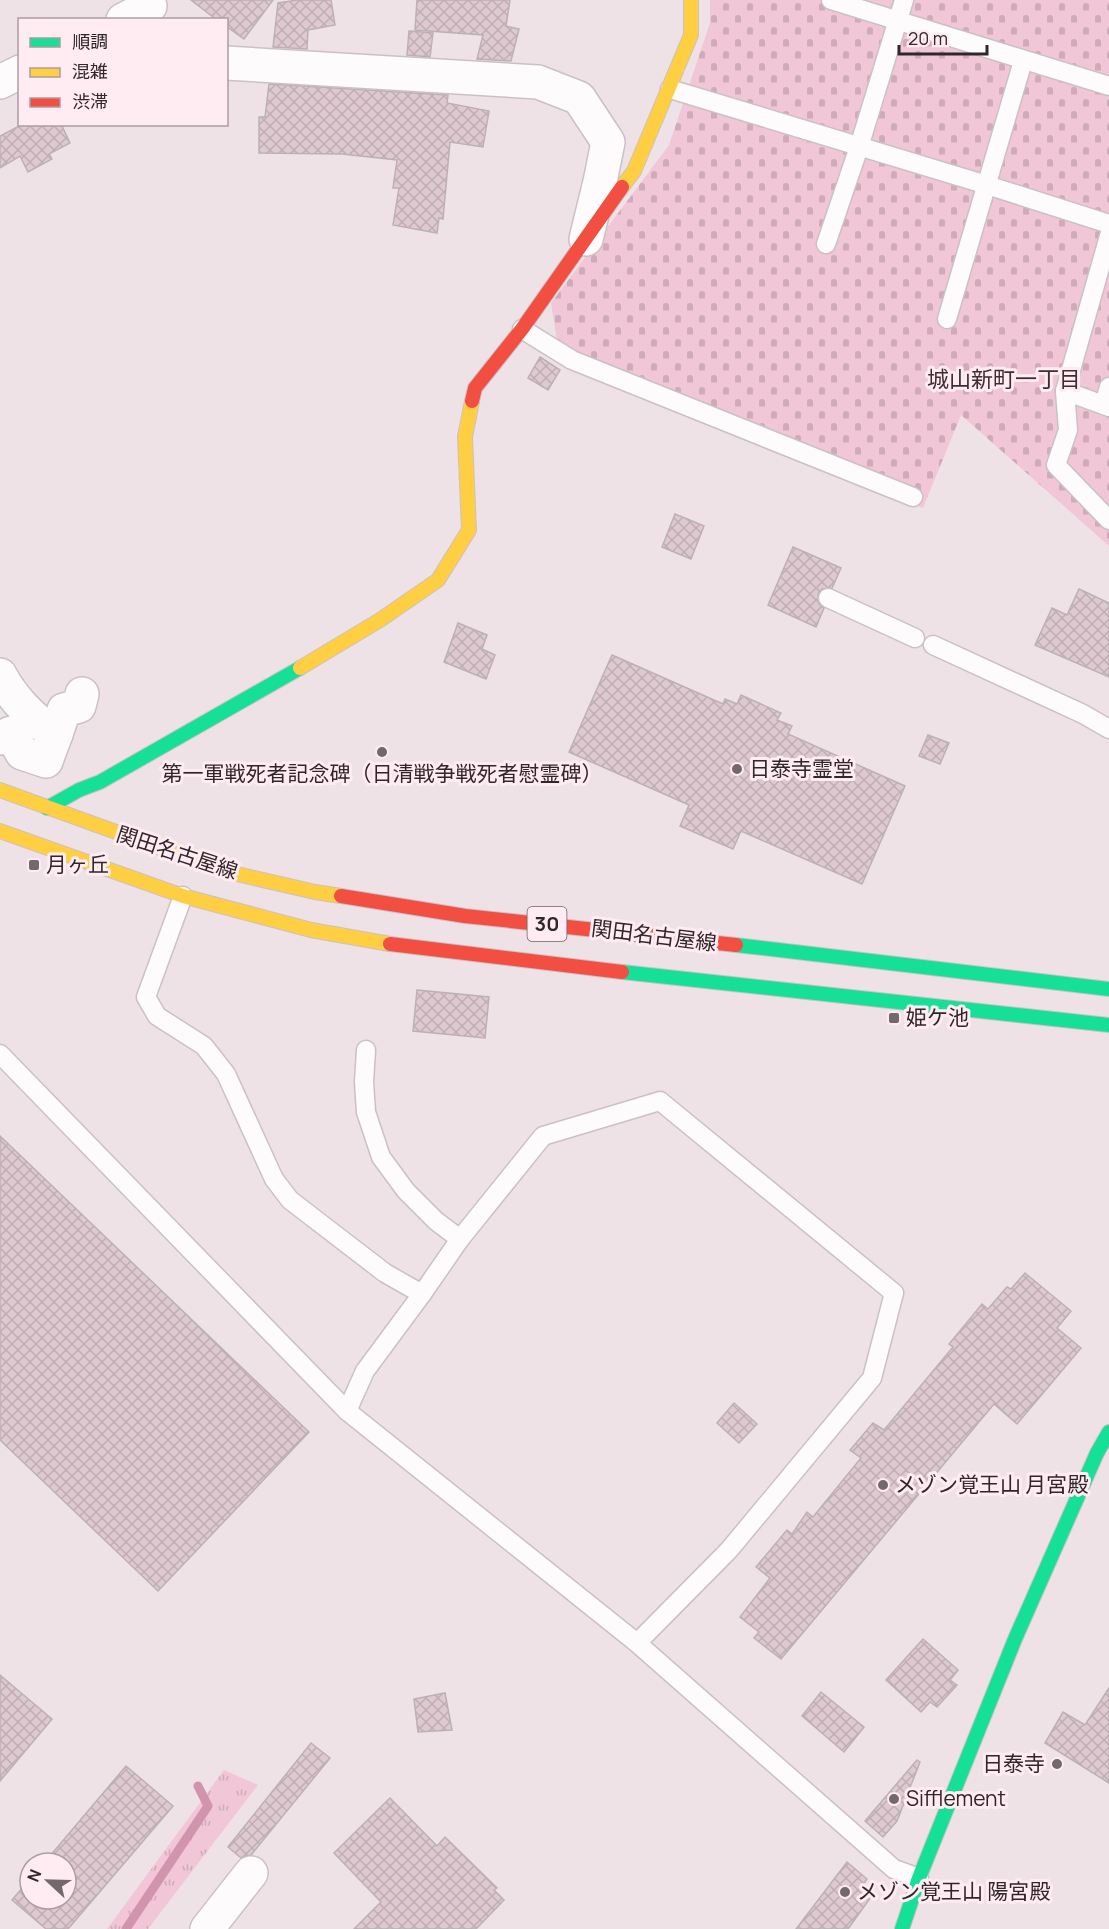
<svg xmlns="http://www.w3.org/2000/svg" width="1109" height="1929" font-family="Manrope,'Noto Sans JP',sans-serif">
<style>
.grass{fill:url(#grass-tufts)}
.cemetery{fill:url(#cemetery-stones)}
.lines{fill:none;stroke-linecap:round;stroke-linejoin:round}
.stream{stroke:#d194ad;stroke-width:9}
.building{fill:url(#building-cross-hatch);stroke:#bbb1b4;stroke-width:1.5}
.lane-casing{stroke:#cbc1c4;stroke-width:21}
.street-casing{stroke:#cbc1c4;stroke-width:36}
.fast-casing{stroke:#cbc1c4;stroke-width:16}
.slow-casing{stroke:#cbc1c4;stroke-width:16}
.jam-casing{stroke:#cbc1c4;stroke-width:16}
.lane{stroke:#fdfbfb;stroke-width:18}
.street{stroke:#fdfbfb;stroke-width:33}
.fast{stroke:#16e098;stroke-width:14}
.slow{stroke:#ffcf43;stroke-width:14}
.jam{stroke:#f24e42;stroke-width:14}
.poi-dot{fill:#73686c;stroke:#ffebf2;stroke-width:2}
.labels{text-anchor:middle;stroke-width:6;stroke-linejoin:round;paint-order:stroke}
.shield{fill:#ffebf2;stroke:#6e6266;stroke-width:1.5}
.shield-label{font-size:20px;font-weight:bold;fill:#30272a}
.poi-label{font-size:21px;fill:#30272a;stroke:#ffebf2;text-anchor:start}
.street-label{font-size:21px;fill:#30272a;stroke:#ffebf2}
.neighbourhood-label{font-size:22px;fill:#3d2c32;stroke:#ffebf2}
</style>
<defs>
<pattern id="grass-tufts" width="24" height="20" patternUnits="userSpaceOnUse" patternTransform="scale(1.5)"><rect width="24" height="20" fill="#f1c6d6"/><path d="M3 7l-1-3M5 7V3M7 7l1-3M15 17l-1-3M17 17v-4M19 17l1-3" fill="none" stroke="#cfaab8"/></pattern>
<pattern id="cemetery-stones" width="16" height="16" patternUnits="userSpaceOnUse" patternTransform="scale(1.5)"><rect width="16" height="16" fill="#f1c6d6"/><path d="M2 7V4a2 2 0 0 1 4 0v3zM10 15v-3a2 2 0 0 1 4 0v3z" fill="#cfaab8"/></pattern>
<pattern id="building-cross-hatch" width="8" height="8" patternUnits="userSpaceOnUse" patternTransform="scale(1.5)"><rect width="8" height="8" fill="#dfc9d1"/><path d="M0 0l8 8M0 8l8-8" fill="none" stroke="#c0adb4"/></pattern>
</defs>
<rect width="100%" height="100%" fill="#efe2e6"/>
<path class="grass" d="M224,1770l34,15 -110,144h-41z"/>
<path class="cemetery" d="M710,0h399v546l-148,-131 -38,93 -362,-142 -10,-63 118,-158 41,-122z"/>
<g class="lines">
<path class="stream" d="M126,1929l82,-123 -10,-20"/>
</g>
<g class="building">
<path d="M191,0h82l-29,39 -18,-13v-6h-9z"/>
<path d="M297,0h34l4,25 -27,5 -1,19 -34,-2 5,-44z"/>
<path d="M417,0h93l-4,26 13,3 -8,32 -34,-2 6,-24 -68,-5z"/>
<path d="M409,31l24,2 -3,24 -23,-2z"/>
<path d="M269,84l179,11 -1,8 42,8 -6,36 -33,-5 -7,77 -4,-1 -2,15 -44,-8 6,-37h-6l4,-28 -55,-6 -83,-1v-36h6z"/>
<path d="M23,124h38l9,19 -21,11 3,5 -24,13 -8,-16 -20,12v-32z"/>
<path d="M540,357l20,13 -12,20 -20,-12z"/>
<path d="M675,514l29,12 -13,33 -29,-12z"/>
<path d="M793,547l48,21 -9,20 -10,1 -4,5 1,10 5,4 -8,19 -48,-22z"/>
<path d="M1079,589l30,14v74l-74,-32 17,-37 15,7z"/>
<path d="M458,623l29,12 -5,14 13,6 -9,24 -42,-17z"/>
<path d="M612,655l111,49 2,-5 12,5 4,-9 40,18 -4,7 15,6 -4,8 117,52 -43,98 -121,-53 -8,18 -53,-23 9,-21 -120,-53z"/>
<path d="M928,735l21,8 -9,21 -21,-8z"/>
<path d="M417,990l72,7 -4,41 -72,-7z"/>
<path d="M0,1136l309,296 -151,159 -158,-151z"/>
<path d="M1025,1273l46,38 -14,17 24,20 -64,76 -23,-20 -213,255 -27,-21 5,-6 -19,-15 30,-39 -14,-11 31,-37 5,4 15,-22 6,5 48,-59 -11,-8 23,-27 11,7 69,-83 -4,-3 33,-40 6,5 19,-22 4,2z"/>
<path d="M734,1403l23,21 -18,19 -22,-20z"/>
<path d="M923,1639l35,31 -8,10 7,5 -20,22 -7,-5 -9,10 -35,-32z"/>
<path d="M0,1675l52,44 -52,62z"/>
<path d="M1109,1688v95l-64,-40 18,-31 22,13z"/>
<path d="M821,1692l43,35 -20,25 -42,-36z"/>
<path d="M445,1693l7,37 -34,2 -4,-33z"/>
<path d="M311,1743l19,15 -79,97 -10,3 -13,-11z"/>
<path d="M917,1760l3,2 -23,59 -14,16 -18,-16z"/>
<path d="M126,1766l47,40 -105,123h-22l-34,-29 18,-21v20h36v-36h-22z"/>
<path d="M390,1798l47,48 8,-9 52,51 -3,2 10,10 -28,29h-122l27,-27 -47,-49z"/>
<path d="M847,1862l20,17 -7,9 11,9 -23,32h-52z"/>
</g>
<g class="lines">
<g class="lane-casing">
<g id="lane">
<path d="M831,0l278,86"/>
<path d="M670,89l317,96 122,39"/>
<path d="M1109,236l-44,155 3,39 -12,35 53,55"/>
<path d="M826,244l33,-97 45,-147"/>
<path d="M947,319l76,-258"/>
<path d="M522,329l50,31 341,137"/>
<path d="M1065,391l44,16"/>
<path d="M1104,405l5,-18"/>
<path d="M828,598l87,40"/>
<path d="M933,645l150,69 26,15"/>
<path d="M183,896l-37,101 11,19 47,30 22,28 48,105 16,21 95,73 37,21"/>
<path d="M366,1050l-2,32 2,30 15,45 25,34 30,30 24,18"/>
<path d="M0,1054l347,357"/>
<path d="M637,1643l92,-93 143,-172 22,-85 -234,-192 -117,35 -83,103 -38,55 -57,77 -18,40 290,232 257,226 25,9"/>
</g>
</g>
<g class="street-casing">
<g id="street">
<path d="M123,20l27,-14 -4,-6"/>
<path d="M226,63l312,19 41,16 29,44 -8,40 -14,57"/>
<path d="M0,82l20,-10"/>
<path d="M0,675c12,23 34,46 56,59l-10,27 -24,-8 -11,-20 -11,5"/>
<path d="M56,734l8,-24 15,-4 3,-12"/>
<path d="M207,1929l44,-56"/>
</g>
</g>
<g class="fast-casing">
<g id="fast">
<path d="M47,808l32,-18 21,-8 200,-114"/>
<path d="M736,945l373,44"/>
<path d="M622,972l487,53"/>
<path d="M902,1929l17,-51 96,-239 82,-186 12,-21"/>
</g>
</g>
<g class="slow-casing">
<g id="slow">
<path d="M622,187l12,-16 57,-136v-35"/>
<path d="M300,668l80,-48 58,-40 31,-50 -4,-93 7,-36"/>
<path d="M0,790l224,81 91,21 26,4"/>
<path d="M0,831l183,65 128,34 79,14"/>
</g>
</g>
<g class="jam-casing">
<g id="jam">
<path d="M472,401l3,-13 47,-59 100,-142"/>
<path d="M341,896l124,20 271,29"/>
<path d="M390,944l232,28"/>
</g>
</g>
<use href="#lane" class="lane"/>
<use href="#street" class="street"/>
<use href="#fast" class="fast"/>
<use href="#slow" class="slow"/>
<use href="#jam" class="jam"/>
</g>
<g class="poi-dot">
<circle cx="382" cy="752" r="6"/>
<circle cx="737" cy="769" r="6"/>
<rect x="28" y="859" width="12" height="12" rx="3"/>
<rect x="888" y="1012" width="12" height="12" rx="3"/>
<circle cx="883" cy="1485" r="6"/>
<circle cx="1057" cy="1764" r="6"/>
<circle cx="894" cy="1799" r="6"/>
<circle cx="845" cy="1892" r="6"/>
</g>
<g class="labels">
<rect class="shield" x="527.5" y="907" width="39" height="34" rx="4.5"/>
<g class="shield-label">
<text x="547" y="931">30</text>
</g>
<g class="poi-label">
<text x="749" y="776">日泰寺霊堂</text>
<text x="382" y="781" text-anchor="middle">第一軍戦死者記念碑（日清戦争戦死者慰霊碑）</text>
<text x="46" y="872">月ヶ丘</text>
<text x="906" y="1025">姫ケ池</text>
<text x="895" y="1492">メゾン覚王山 月宮殿</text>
<text x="1045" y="1771" text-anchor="end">日泰寺</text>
<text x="906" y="1806">Sifflement</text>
<text x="857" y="1899">メゾン覚王山 陽宮殿</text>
</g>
<g class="street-label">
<text transform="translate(177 853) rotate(18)" y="7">関田名古屋線</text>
<text transform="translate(654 936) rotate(7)" y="7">関田名古屋線</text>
</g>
<g class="neighbourhood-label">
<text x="1004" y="387">城山新町一丁目</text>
</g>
</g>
<rect x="18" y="18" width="210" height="108" fill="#ffebf2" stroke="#ac9da2" stroke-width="1.5"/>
<rect x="30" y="38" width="30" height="9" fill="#16e098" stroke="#ac9da2" stroke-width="1.5"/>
<text x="72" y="48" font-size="18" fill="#30272a">順調</text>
<rect x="30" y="68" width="30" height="9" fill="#ffcf43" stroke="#ac9da2" stroke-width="1.5"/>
<text x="72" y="78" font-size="18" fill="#30272a">混雑</text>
<rect x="30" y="98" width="30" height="9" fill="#f24e42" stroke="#ac9da2" stroke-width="1.5"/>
<text x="72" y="108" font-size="18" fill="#30272a">渋滞</text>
<g transform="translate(48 1881) rotate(292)"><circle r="28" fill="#ffebf2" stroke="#ac9da2" stroke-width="1.5"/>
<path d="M0-4.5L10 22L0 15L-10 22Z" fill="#73686c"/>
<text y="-9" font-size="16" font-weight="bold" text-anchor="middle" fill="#30272a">N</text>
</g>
<path d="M899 45v9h88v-9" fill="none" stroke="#30272a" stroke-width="3"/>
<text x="908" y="45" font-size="18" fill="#30272a" stroke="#ffebf2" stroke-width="4.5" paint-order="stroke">20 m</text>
</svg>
